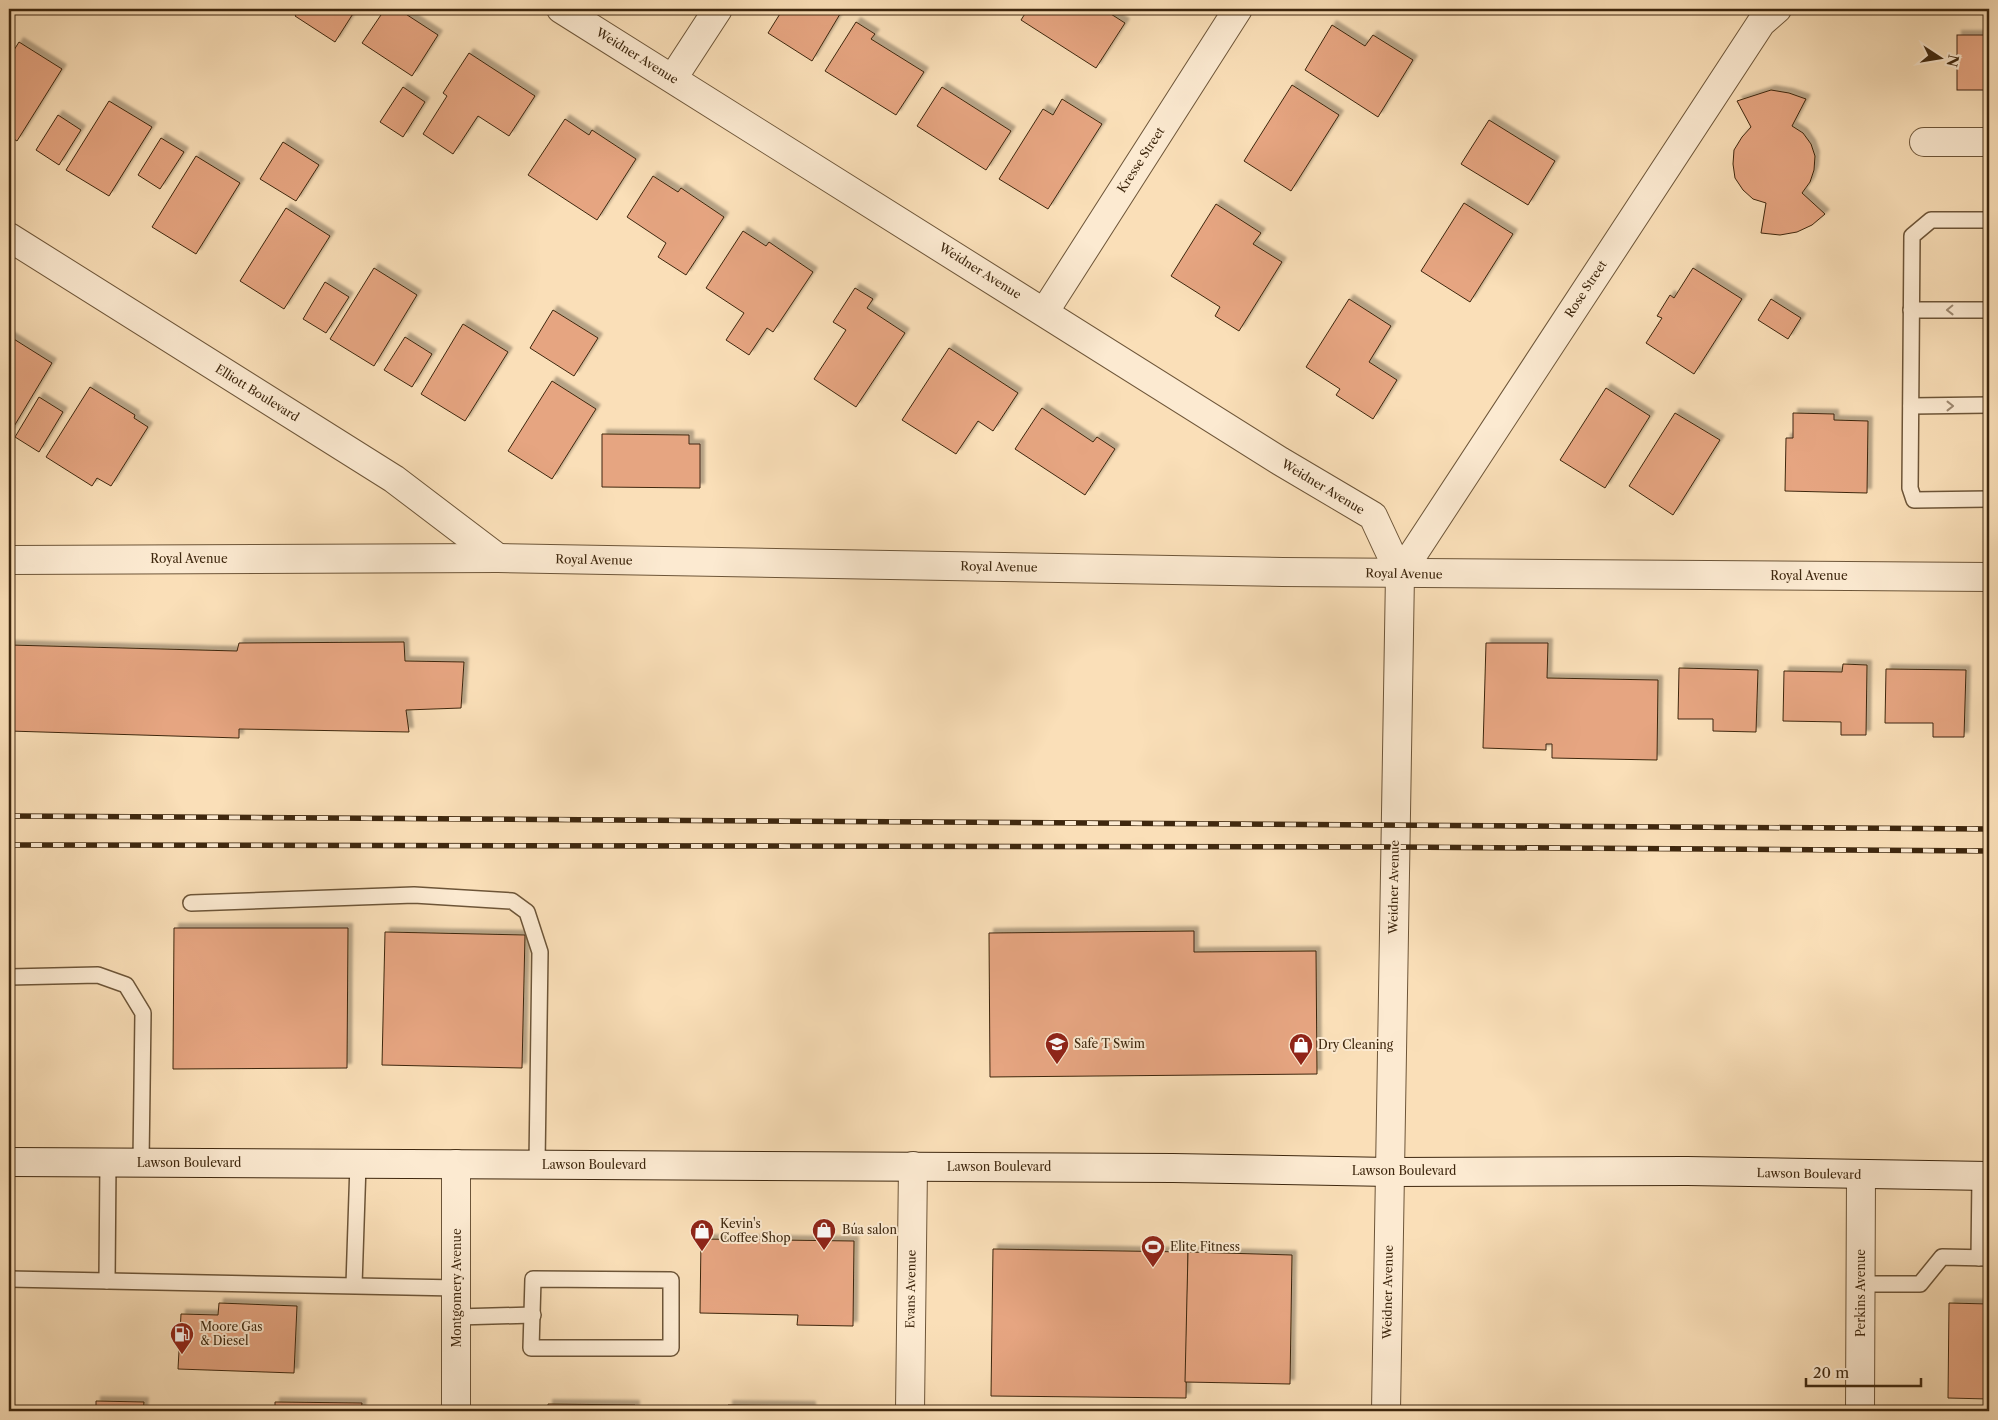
<svg xmlns="http://www.w3.org/2000/svg" width="1998" height="1420" font-family="'Libre Caslon Text',serif">
<style>
.building{fill:#e6a581;stroke:#3e270e;filter:url(#shadow)}
.lines{fill:none;stroke-linecap:round;stroke-linejoin:round}
.lane-casing{stroke:#6d5538;stroke-width:18}
.street-casing{stroke:#6d5538;stroke-width:30}
.secondary-casing{stroke:#3e270e;stroke-width:30}
.lane{stroke:#fcead1;stroke-width:15}
.street{stroke:#fcead1;stroke-width:28}
.secondary{stroke:#fcead1;stroke-width:28}
.rail-casing{stroke:#3e270e;stroke-width:5.5}
.rail{stroke:#fcead1;stroke-width:4;stroke-dasharray:11;stroke-linecap:butt}
.oneway{stroke:#9d8870}
.labels{text-anchor:middle;stroke-width:4;stroke-linejoin:round;paint-order:stroke}
.street-label{font-size:12px;fill:#3e270e;stroke:#fcead1}
.poi-label{font-size:12px;fill:#3e270e;stroke:#fcead1;text-anchor:start}
</style>
<defs>
<filter id="shadow"><feDropShadow dx="4.5" dy="-4.5" stdDeviation="1" flood-color="#0004"/></filter>
</defs>
<rect width="100%" height="100%" fill="#fadfb8"/>
<filter id="stains"><feTurbulence type="fractalNoise" baseFrequency=".004" numOctaves="4"/><feColorMatrix values="0 0 0 0 .2 0 0 0 0 .09 0 0 0 0 .02 0 0 0 .5 -.17"/></filter>
<radialGradient id="worn" r=".72"><stop offset=".6" stop-color="#630" stop-opacity="0"/><stop offset="1" stop-color="#630" stop-opacity=".3"/></radialGradient>
<g class="building">
<path d="M300,9h56l-21,33 -40,-26z"/>
<path d="M385,9h13l40,26 -26,41 -50,-33z"/>
<path d="M783,9h60l-31,52 -44,-28z"/>
<path d="M1028,9h75l22,14 -29,45 -75,-48z"/>
<path d="M856,22l19,12 -4,5 53,33 -28,43 -71,-44z"/>
<path d="M1332,25l33,21 8,-11 40,25 -35,57 -73,-47z"/>
<rect x="1957" y="35" width="32" height="55"/>
<path d="M19,42l43,27 -45,72 -8,-5v-78z"/>
<path d="M469,53l66,43 -26,40 -31,-20 -25,38 -30,-20 24,-38 -4,-3z"/>
<path d="M1292,85l47,30 -48,76 -47,-30z"/>
<path d="M403,87l22,15 -22,35 -23,-15z"/>
<path d="M942,87l69,44 -25,39 -69,-44z"/>
<path d="M1771,90l18,3 17,6 -14,27 11,7 8,11 4,12 -1,14 -4,12 -8,11 23,21 -13,11 -15,7 -17,3 -19,-2 5,-30 -13,-4 -10,-9 -8,-12 -2,-14 1,-14 8,-13 9,-10 -14,-26z"/>
<path d="M1062,99l40,25 -54,85 -49,-30 44,-70 10,6z"/>
<path d="M109,101l43,26 -43,69 -43,-26z"/>
<path d="M58,115l23,15 -22,35 -23,-15z"/>
<path d="M565,119l24,16 3,-5 44,29 -39,61 -69,-45z"/>
<path d="M1489,120l66,41 -27,44 -67,-41z"/>
<path d="M161,138l23,14 -24,37 -22,-14z"/>
<path d="M283,142l36,23 -23,36 -36,-22z"/>
<path d="M196,156l44,27 -44,71 -44,-27z"/>
<path d="M653,176l25,16 3,-4 43,29 -38,58 -28,-18 8,-14 -39,-26z"/>
<path d="M1464,203l49,31 -43,68 -49,-31z"/>
<path d="M1216,204l45,29 -8,11 29,18 -43,69 -24,-15 5,-9 -49,-31z"/>
<path d="M286,208l44,28 -46,73 -44,-28z"/>
<path d="M743,231l23,15 3,-4 44,30 -40,60 -6,-4 -18,27 -23,-15 18,-27 -38,-25z"/>
<path d="M374,268l43,27 -43,71 -44,-27z"/>
<path d="M1693,268l49,31 -48,75 -48,-31 16,-25 -5,-2 13,-21 4,3z"/>
<path d="M325,282l24,15 -23,36 -23,-14z"/>
<path d="M855,288l18,11 -6,9 38,25 -49,74 -42,-28 32,-49 -13,-8z"/>
<path d="M1349,299l42,27 -22,36 28,18 -24,39 -37,-24 4,-6 -34,-22z"/>
<path d="M1771,299l30,19 -13,21 -30,-19z"/>
<path d="M553,310l45,28 -24,38 -44,-28z"/>
<path d="M463,324l45,28 -43,69 -44,-27z"/>
<path d="M9,336l43,27 -42,70 -1,-1z"/>
<path d="M405,337l27,17 -20,33 -28,-17z"/>
<path d="M949,348l69,45 -25,38 -15,-10 -22,33 -54,-34z"/>
<path d="M552,381l44,28 -44,70 -44,-28z"/>
<path d="M90,387l45,28 -1,3 14,9 -37,59 -14,-8 -5,8 -46,-29z"/>
<path d="M1606,388l44,28 -45,72 -45,-28z"/>
<path d="M39,397l24,15 -24,40 -24,-15z"/>
<path d="M1042,408l51,34 4,-5 18,12 -30,46 -70,-46z"/>
<path d="M1675,413l45,27 -47,75 -44,-29z"/>
<path d="M1793,413l41,1v6l34,1 -1,72 -82,-2 1,-53h7z"/>
<path d="M602,434l87,1v9h11v44l-98,-1z"/>
<path d="M404,642l1,19 59,1 -3,46 -55,2 3,22 -170,-3v9l-230,-7v-86l228,6 2,-8z"/>
<path d="M1486,643h62l-1,35 111,2 -1,80 -105,-2v-14h-6v6l-63,-2z"/>
<path d="M1843,664l24,1 -1,70h-25v-13l-58,-1 1,-50 58,1z"/>
<path d="M1679,668l79,2 -2,62 -43,-1v-12h-35z"/>
<path d="M1886,669l80,1 -2,67h-31v-14h-48z"/>
<path d="M174,928h174l-1,140 -174,1z"/>
<path d="M1194,931v21l122,-1 1,123 -327,3 -1,-144z"/>
<path d="M385,932l140,3 -3,133 -140,-3z"/>
<path d="M701,1239l153,2 -1,85 -56,-1 1,-10 -98,-2z"/>
<path d="M993,1249l195,3 -2,146 -195,-2z"/>
<path d="M1188,1252l104,3 -2,129 -105,-2z"/>
<path d="M219,1303l78,3 -3,67 -116,-4 3,-55 37,1z"/>
<path d="M1949,1303l40,1v95l-41,-1z"/>
<path d="M96,1401l48,1 -1,9h-47z"/>
<path d="M275,1402l87,1 -1,8h-86z"/>
<path d="M548,1404l87,1v6h-87z"/>
<path d="M728,1405l83,1v5h-83z"/>
</g>
<g class="lines">
<g class="lane-casing">
<g id="lane">
<path d="M1989,220h-58l-19,16 -2,252 4,12 75,-1"/>
<path d="M1911,310h78"/>
<path d="M1911,406l78,-1"/>
<path d="M191,903l223,-8 98,6 15,11 13,40 -3,212"/>
<path d="M9,977l89,-2 28,10 17,28 -2,149"/>
<path d="M1979,1258l1,-82"/>
<path d="M9,1279l448,9"/>
<path d="M533,1279l138,1v68h-140z"/>
<path d="M107,1281l1,-119"/>
<path d="M1861,1284h59l22,-27 47,1"/>
<path d="M354,1285l4,-121"/>
<path d="M457,1317l76,-2"/>
</g>
</g>
<g class="street-casing">
<g id="street">
<path d="M561,9l719,452 93,55 27,58 -14,837"/>
<path d="M673,78l45,-69"/>
<path d="M1924,142h65"/>
<path d="M9,237l385,242 104,79"/>
<path d="M1045,311l193,-302"/>
<path d="M9,560l489,-2 785,14 706,5"/>
<path d="M1400,574l361,-551 16,-14"/>
<path d="M456,1164v247"/>
<path d="M910,1411l3,-245"/>
<path d="M1860,1411l1,-236"/>
</g>
</g>
<g class="secondary-casing">
<path id="secondary" d="M9,1162l1164,6 217,4 297,-1 302,5"/>
</g>
<use href="#lane" class="lane"/>
<use href="#street" class="street"/>
<use href="#secondary" class="secondary"/>
<g class="rail-casing">
<g id="rail">
<path d="M9,816l1980,13"/>
<path d="M9,845l1386,2 594,4"/>
</g>
</g>
<use href="#rail" class="rail"/>
</g>
<defs><path id="oneway-chevron" d="M-2-3.5L2.5 0L-2 3.5" fill="none" stroke-width="1.6" stroke-linecap="round" stroke-linejoin="round" transform="scale(1.25)"/></defs>
<g class="oneway">
<use href="#oneway-chevron" transform="translate(1950 310) rotate(179)"/>
<use href="#oneway-chevron" transform="translate(1950 406)"/>
</g>
<defs>
<g id="school-pin" transform="scale(1.25)"><path d="M0 17L-7.5 6A9.5 9.5 0 1 1 7.5 6Z" fill="#8f2418" stroke="#fcead1"/><path d="M0-5L7-2L0 1L-7-2ZM-4 1L0 2.5L4 1V4Q0 6-4 4Z" fill="#fff"/></g>
<g id="shop-pin" transform="scale(1.25)"><path d="M0 17L-7.5 6A9.5 9.5 0 1 1 7.5 6Z" fill="#8f2418" stroke="#fcead1"/><path d="M-5-2.5h2.3a2.7 3.5 0 0 1 5.4 0H5L5.5 6h-11ZM-1.5-2.5h3a1.5 2.3 0 0 0-3 0Z" fill="#fff"/></g>
<g id="stadium-pin" transform="scale(1.25)"><path d="M0 17L-7.5 6A9.5 9.5 0 1 1 7.5 6Z" fill="#8f2418" stroke="#fcead1"/><path d="M0-5a6.5 5 0 1 0 0 10a6.5 5 0 1 0 0-10ZM-3.5-1.8h7v3.6h-7Z" fill="#fff"/></g>
<g id="fuel-pin" transform="scale(1.25)"><path d="M0 17L-7.5 6A9.5 9.5 0 1 1 7.5 6Z" fill="#8f2418" stroke="#fcead1"/><path d="M-5.5-6h7V0h2V4h1.3V-2.5L3-4.5l.8-.8L6-3V5H2.5V1h-1V6h-7ZM-4.2-4.7v3.2H.2V-4.7Z" fill="#fff"/></g>
</defs>
<g fill-rule="evenodd">
<use href="#school-pin" x="1057" y="1044"/>
<use href="#shop-pin" x="1301" y="1045"/>
<use href="#shop-pin" x="824" y="1230"/>
<use href="#shop-pin" x="702" y="1231"/>
<use href="#stadium-pin" x="1153" y="1247"/>
<use href="#fuel-pin" x="182" y="1334"/>
</g>
<g class="labels">
<g class="street-label">
<text transform="translate(637 56) rotate(32)" y="4">Weidner Avenue</text>
<text transform="translate(1141 160) rotate(-57)" y="4">Kresse Street</text>
<text transform="translate(980 271) rotate(32)" y="4">Weidner Avenue</text>
<text transform="translate(1586 289) rotate(-57)" y="4">Rose Street</text>
<text transform="translate(257 393) rotate(32)" y="4">Elliott Boulevard</text>
<text transform="translate(1323 487) rotate(31)" y="4">Weidner Avenue</text>
<text x="189" y="563">Royal Avenue</text>
<text transform="translate(594 560) rotate(1)" y="4">Royal Avenue</text>
<text transform="translate(999 567) rotate(1)" y="4">Royal Avenue</text>
<text transform="translate(1404 574) rotate(1)" y="4">Royal Avenue</text>
<text x="1809" y="580">Royal Avenue</text>
<text transform="translate(1394 887) rotate(-89)" y="4">Weidner Avenue</text>
<text x="189" y="1167">Lawson Boulevard</text>
<text x="594" y="1169">Lawson Boulevard</text>
<text x="999" y="1171">Lawson Boulevard</text>
<text x="1404" y="1175">Lawson Boulevard</text>
<text transform="translate(1809 1174) rotate(1)" y="4">Lawson Boulevard</text>
<text transform="translate(457 1288) rotate(-90)" y="4">Montgomery Avenue</text>
<text transform="translate(911 1289) rotate(-89)" y="4">Evans Avenue</text>
<text transform="translate(1388 1292) rotate(-89)" y="4">Weidner Avenue</text>
<text transform="translate(1861 1293) rotate(-90)" y="4">Perkins Avenue</text>
</g>
<g class="poi-label">
<text x="1074" y="1048">Safe T Swim</text>
<text x="1318" y="1049">Dry Cleaning</text>
<text x="720" y="1228">Kevin's<tspan x="720" dy="14">Coffee Shop</tspan></text>
<text x="842" y="1234">Búa salon</text>
<text x="1170" y="1251">Elite Fitness</text>
<text x="200" y="1331">Moore Gas<tspan x="200" dy="14">&amp; Diesel</tspan></text>
</g>
</g>
<rect width="1998" height="1420" fill="none" stroke="#fadfb8" stroke-width="30"/>
<rect x="10" y="10" width="1978" height="1400" fill="none" stroke="#3e270e" stroke-width="2.5"/>
<rect x="15" y="15" width="1968" height="1390" fill="none" stroke="#3e270e"/>
<g transform="translate(1940 58) rotate(102)" stroke="#fcead1" stroke-width="4" paint-order="stroke">
<path d="M0-4L9 19L0 12L-9 19Z" fill="#3e270e"/>
<text y="-8" font-size="14" font-weight="bold" text-anchor="middle" fill="#3e270e">N</text>
</g>
<path d="M1806 1378v8h115v-8" fill="none" stroke="#3e270e" stroke-width="2.5"/>
<text x="1813" y="1378" font-size="15" fill="#3e270e" stroke="#fcead1" stroke-width="4" paint-order="stroke">20 m</text>
<rect width="100%" height="100%" filter="url(#stains)"/>
<rect width="100%" height="100%" fill="url(#worn)"/>
</svg>
